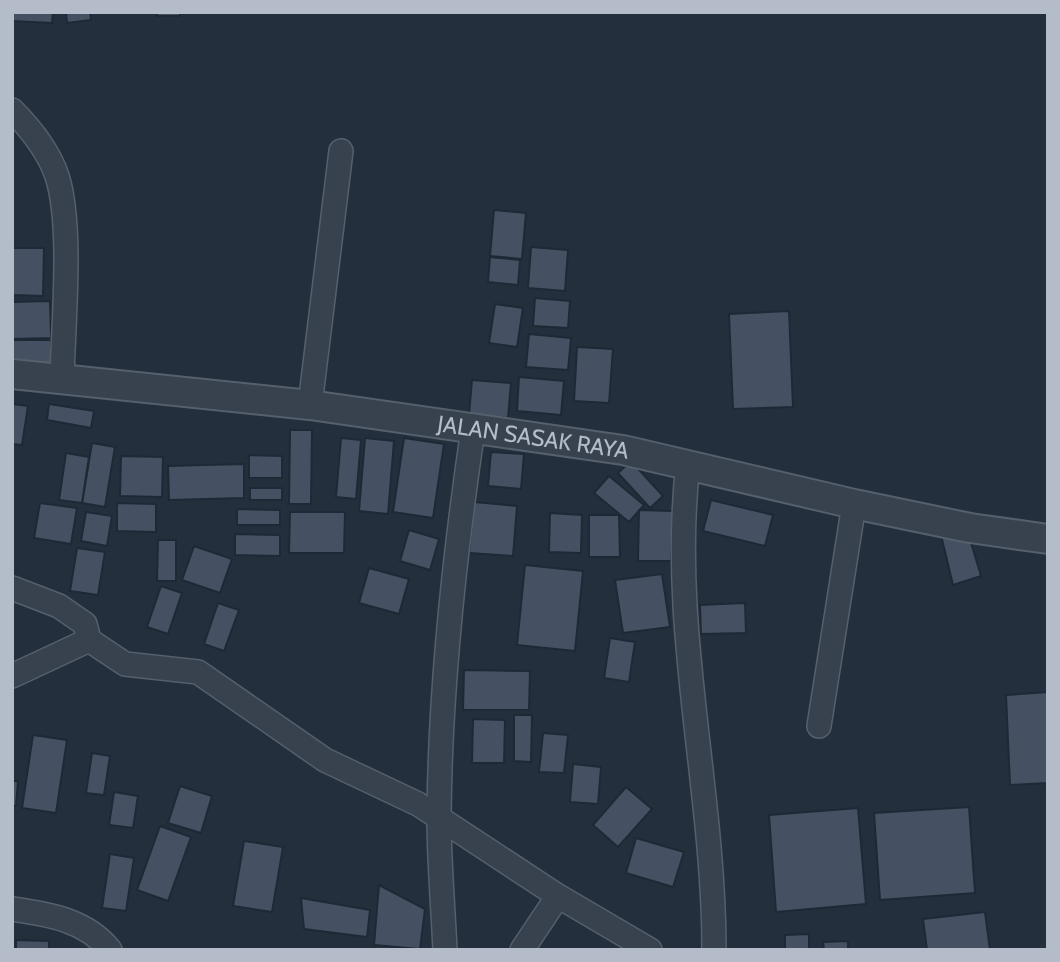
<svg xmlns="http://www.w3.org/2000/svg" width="1060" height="962" font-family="Cabin,sans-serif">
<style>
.building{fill:#455162;stroke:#1f2835;stroke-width:2}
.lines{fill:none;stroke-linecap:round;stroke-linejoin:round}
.minor-casing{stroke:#565f6c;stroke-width:26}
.tertiary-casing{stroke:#565f6c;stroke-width:32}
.minor{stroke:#38414e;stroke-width:23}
.tertiary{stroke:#38414e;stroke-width:28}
.labels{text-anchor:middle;stroke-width:6;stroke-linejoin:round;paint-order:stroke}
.street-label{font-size:23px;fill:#b4bcc9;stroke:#1d2633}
</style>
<rect width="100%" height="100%" fill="#242f3e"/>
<g class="building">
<path d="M12,12h41l-1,11 -40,-2z"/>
<path d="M66,12h24l1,8 -24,3z"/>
<rect x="157" y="12" width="23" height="4"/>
<path d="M494,210l32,3 -4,46 -32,-3z"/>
<path d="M531,247l37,3 -3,41 -37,-3z"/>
<path d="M12,248h32l-1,48 -31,-1z"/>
<path d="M490,257l30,3 -2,25 -30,-3z"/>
<path d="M535,298l35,3 -2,27 -35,-2z"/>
<path d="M50,301l1,37 -39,1v-37z"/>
<path d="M495,304l28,4 -6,39 -28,-4z"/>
<path d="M789,311l4,96 -60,2 -4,-95z"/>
<path d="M529,334l42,4 -3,32 -42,-3z"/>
<rect x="12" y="340" width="39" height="32"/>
<path d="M577,347l36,2 -4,54 -35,-2z"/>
<path d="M519,377l45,4 -3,34 -44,-4z"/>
<path d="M472,380l39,3 -3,35 -39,-3z"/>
<path d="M12,404l16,2 -6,39 -10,-1z"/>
<path d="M49,404l45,7 -3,17 -44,-8z"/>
<path d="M290,430h22l-1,74h-22z"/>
<path d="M341,438l20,2 -5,59 -20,-2z"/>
<path d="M365,438l29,3 -6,73 -29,-3z"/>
<path d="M404,438l40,6 -11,74 -40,-6z"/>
<path d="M92,443l23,4 -10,60 -23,-4z"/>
<path d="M491,452l33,2 -3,35 -33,-3z"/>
<path d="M66,453l23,4 -7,46 -23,-3z"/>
<path d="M249,455l33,1v22h-33z"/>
<path d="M121,456l42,1 -1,40 -42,-1z"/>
<path d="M631,461l32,35 -13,12 -32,-35z"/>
<path d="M244,464v34l-75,2 -1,-34z"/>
<path d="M609,476l35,29 -15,17 -35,-29z"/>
<rect x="250" y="488" width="32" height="12"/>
<path d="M711,500l62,15 -8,31 -62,-15z"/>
<path d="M474,502l43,4 -4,50 -44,-3z"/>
<path d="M40,503l37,5 -6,36 -37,-6z"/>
<path d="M117,503l39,1v28l-39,-1z"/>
<path d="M237,509l43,1v15h-43z"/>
<path d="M639,510l34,1 -2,50h-33z"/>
<path d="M86,512l26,4 -5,30 -26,-5z"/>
<path d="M290,512h55l-1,41h-55z"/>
<path d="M550,513l32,2 -1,38 -32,-1z"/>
<path d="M589,515h30l1,42h-31z"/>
<path d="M409,530l30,9 -9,31 -30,-9z"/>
<path d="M940,531l29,5 12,40 -28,9z"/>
<path d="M235,534l45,1v21l-45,-1z"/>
<path d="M158,540h18v41h-19z"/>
<path d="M194,546l38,13 -12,34 -38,-13z"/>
<path d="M77,548l28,4 -7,43 -28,-4z"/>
<path d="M525,565l58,6 -8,80 -58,-6z"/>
<path d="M369,568l40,11 -10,35 -40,-11z"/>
<path d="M662,574l8,53 -47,6 -8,-53z"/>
<path d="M161,586l21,7 -14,41 -21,-7z"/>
<path d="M218,603l21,7 -15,41 -20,-7z"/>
<path d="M745,603l1,30 -45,1 -1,-29z"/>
<path d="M610,638l25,4 -6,40 -25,-4z"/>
<path d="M464,670l66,1 -1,39h-66z"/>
<path d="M1048,692v91l-38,2 -4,-90z"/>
<path d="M514,715h18l-1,47 -17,-1z"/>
<path d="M473,719l32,1 -1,43h-32z"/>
<path d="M543,733l25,2 -4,38 -25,-1z"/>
<path d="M33,735l34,5 -11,73 -34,-5z"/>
<path d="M92,753l18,3 -6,39 -18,-2z"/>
<path d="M573,764l28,3 -3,37 -28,-2z"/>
<path d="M12,781h6l-2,25h-4z"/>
<path d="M180,786l32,10 -11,37 -33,-10z"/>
<path d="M626,787l26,22 -34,38 -25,-22z"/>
<path d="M114,792l24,4 -5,32 -24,-3z"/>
<path d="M969,807l6,86 -95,7 -6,-87z"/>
<path d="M858,808l8,96 -90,8 -7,-97z"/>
<path d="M160,826l31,11 -23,64 -31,-11z"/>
<path d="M636,838l48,14 -11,35 -47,-14z"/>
<path d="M244,841l39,6 -11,65 -39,-6z"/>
<path d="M110,854l24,4 -8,53 -24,-3z"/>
<path d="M379,885l46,24 -5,40 -46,-4z"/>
<path d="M301,898l69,12 -3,27 -63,-8z"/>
<path d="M985,912l5,38h-63l-4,-31z"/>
<path d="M809,934v16h-24v-15z"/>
<path d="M16,940l33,1v9h-33z"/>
<path d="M848,941v9h-24l-1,-8z"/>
</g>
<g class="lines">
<g class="minor-casing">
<g id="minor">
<path d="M12,110c19,19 36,40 45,66 16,50 6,149 5,204"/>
<path d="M310,405l31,-254"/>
<path d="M688,464c-19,163 26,323 26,486"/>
<path d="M12,588l47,18 26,18 4,16 36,24 73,8 127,88 93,44 140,92 92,54"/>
<path d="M12,676l77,-36"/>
<path d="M819,726l35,-222"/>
<path d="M12,909c36,5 74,11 98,41"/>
<path d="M445,950c-2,-44 -6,-89 -6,-133 1,-130 15,-259 34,-388"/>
<path d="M522,950l36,-54"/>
</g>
</g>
<g class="tertiary-casing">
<g id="tertiary">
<path id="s1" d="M12,374l298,31 313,45 231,54 116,24 78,11"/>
</g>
</g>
<use href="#minor" class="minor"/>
<use href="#tertiary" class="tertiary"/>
</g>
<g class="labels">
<g class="street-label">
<text dy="8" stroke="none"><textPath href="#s1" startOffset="525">JALAN SASAK RAYA</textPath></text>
</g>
</g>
<rect width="1060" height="962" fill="none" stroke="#b4bcc9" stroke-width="28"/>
</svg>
